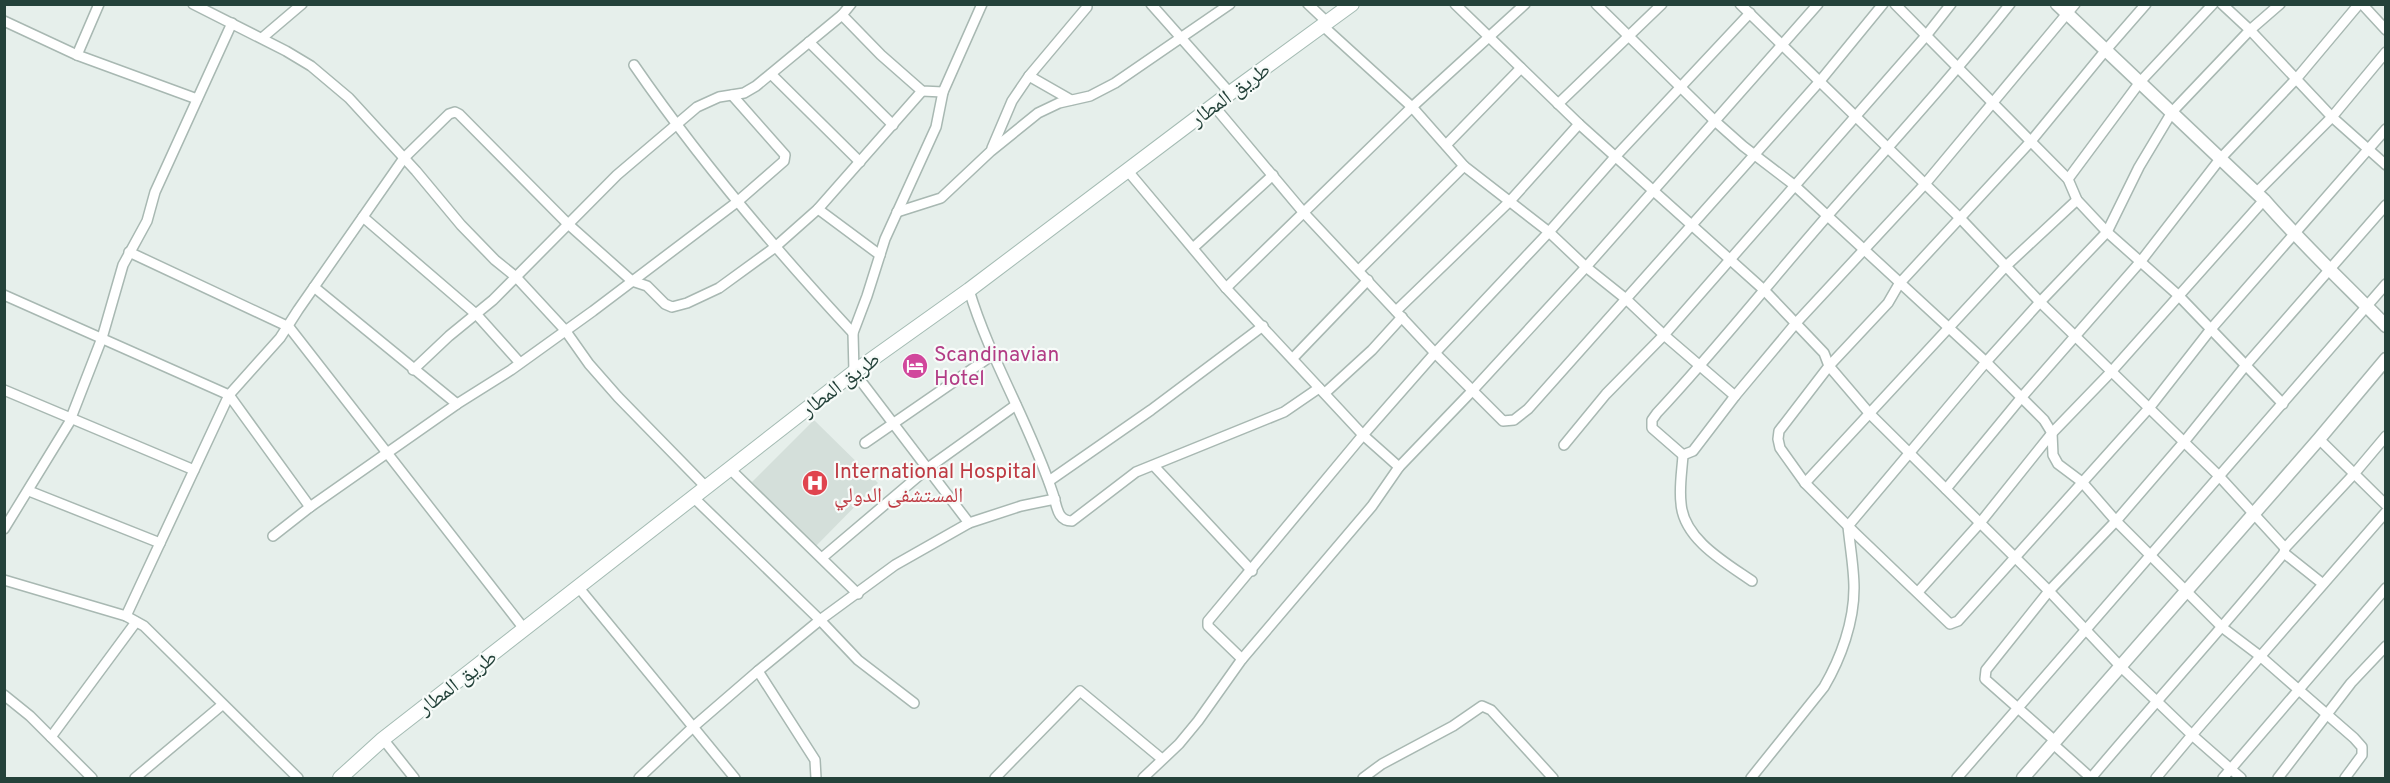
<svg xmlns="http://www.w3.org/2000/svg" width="2390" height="783" font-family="Overpass,'Noto Naskh Arabic',sans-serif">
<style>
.built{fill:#d4dfda}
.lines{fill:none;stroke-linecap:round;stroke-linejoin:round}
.minor-casing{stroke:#a8b8b2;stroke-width:12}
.tertiary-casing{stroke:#a8b8b2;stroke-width:15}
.secondary-casing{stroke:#a4bbb3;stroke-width:16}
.minor{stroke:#fff;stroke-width:9}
.tertiary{stroke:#fff;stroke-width:12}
.secondary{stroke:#fff;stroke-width:14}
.labels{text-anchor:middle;stroke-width:4.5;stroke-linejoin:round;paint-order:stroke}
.street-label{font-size:21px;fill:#24423a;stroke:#f7fbf9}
.hotel-label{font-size:21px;fill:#b23c85;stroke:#f7fbf9;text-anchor:start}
.health-label{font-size:21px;fill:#be3a42;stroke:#f7fbf9;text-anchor:start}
</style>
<rect width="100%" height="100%" fill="#e6efeb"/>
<path class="built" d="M814,420l64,63 -62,63 -64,-64z"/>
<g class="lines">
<g class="minor-casing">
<g id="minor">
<path d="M193,4l93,47 25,15 38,32 67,73 45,54 34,35 21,17 49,53 24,34 29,33 88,90"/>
<path d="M1151,4l79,89"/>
<path d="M1308,4l20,19"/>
<path d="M1455,4l124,120 185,166 60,63 5,13 41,48 179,177 71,75 72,69 49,43"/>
<path d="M1596,4l120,118 27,24 51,39 192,177 58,58 8,13 1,22 5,9 24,18 34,39 107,107 37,28 94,82 8,9v8l-17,23"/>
<path d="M1740,4l220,214 80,84 179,174 66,72"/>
<path d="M1895,4l173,175 9,21 30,32 71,63 105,109"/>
<path d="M2146,4l-41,47 -73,89 -133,144 -11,19 -59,63 -50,65 -1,8 2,9 25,35 51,51 94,90 8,-3 192,-214 61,-78 175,-200"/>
<path d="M2222,4l28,26 82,87 54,48"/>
<path d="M2362,4l24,26"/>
<path d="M842,15l39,40 41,36 21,1"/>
<path d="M4,21l73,34 120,44"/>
<path d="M1323,26l89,81 52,59 85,66 37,35 40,32 38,36 71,61"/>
<path d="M262,38l40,-34"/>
<path d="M809,42l84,83"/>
<path d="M77,55l22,-51"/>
<path d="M634,65c66,96 140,183 219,268"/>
<path d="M771,74l89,88"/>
<path d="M1029,76l42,24"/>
<path d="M1558,104l104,-100"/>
<path d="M1214,106l90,107 131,140 68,68 11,-1 14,-11 292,-328 63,-77"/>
<path d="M1446,145l75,-77"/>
<path d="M992,148l20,-47 17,-25 58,-69"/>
<path d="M1127,170l99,118 137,147 36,32"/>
<path d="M2068,179l72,-97 73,-78"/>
<path d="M2256,193l76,-76 54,-65"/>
<path d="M818,209l62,46"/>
<path d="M897,212l44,-14 50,-47 47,-38 21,-10 31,-7 25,-13 115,-79"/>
<path d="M363,217l114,98 43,48"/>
<path d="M1193,248l80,-73"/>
<path d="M129,252l160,75 236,303"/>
<path d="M1359,270l105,-104"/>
<path d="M314,287l143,117"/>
<path d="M1226,288l186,-181 113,-103"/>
<path d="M969,290c21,70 61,134 84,204 4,12 4,27 19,27l64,-49 148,-60 35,-24"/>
<path d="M4,295l225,100 81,112"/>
<path d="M1396,311l114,-110 69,-77"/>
<path d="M1293,358l75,-78"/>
<path d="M413,370l36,-34 44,-36 124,-125 80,-68 22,-10 25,-4 12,-7 86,-71 9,-11"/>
<path d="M4,390l190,80"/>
<path d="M1325,393l47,-43 30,-33"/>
<path d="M2319,439l67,66"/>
<path d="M865,443l129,-89"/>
<path d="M1564,445l42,-51 58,-59 261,-298 26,-33"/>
<path d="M1683,455l10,-4 42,-55 61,-73 129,-139 150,-180"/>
<path d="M1683,455l-31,-27v-8l5,-7c60,-64 114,-133 172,-199 61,-69 123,-137 181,-210"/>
<path d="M1683,455c-1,16 -4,32 -2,48 2,36 45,60 71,78"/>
<path d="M1154,466l98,105"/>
<path d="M730,469l128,125"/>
<path d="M1049,481l102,-71 112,-84"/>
<path d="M1805,483l201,-217 71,-66"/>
<path d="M1946,489l75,-91 120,-137 79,-102 77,-81 62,-74"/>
<path d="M29,491l131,52"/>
<path d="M693,497l127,123 38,40 56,43"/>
<path d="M969,523l-115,-151 -1,-39 14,-37 18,-57 51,-112 7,-35 39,-88"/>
<path d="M4,529l65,-106 33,-85 21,-73 24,-44 8,-29 77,-169"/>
<path d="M273,536l37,-29 147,-103 54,-34 82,-59 144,-109 47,-41 1,-6 -53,-60"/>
<path d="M2284,553l39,31"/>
<path d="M823,557l105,-89 88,-63"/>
<path d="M4,580l122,36 18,10 154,152"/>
<path d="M579,588l156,190"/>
<path d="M1918,592l62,-69 72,-90 59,-61 153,-172"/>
<path d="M126,616l103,-221 51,-57 18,-28 106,-152 45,-44 6,-2 4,2 109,110 64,57 15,5 18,18 7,3 15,-4 32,-15 55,-40 44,-39 104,-118"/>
<path d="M1242,659l-34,-33v-5l155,-186 72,-82 114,-121 66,-75 135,-144"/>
<path d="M758,671l57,89 1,18"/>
<path d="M4,695l26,21 62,62"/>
<path d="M51,737l85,-115"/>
<path d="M383,739l31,39"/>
<path d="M2054,740l-69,-61 1,-9 63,-79 67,-70 68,-79 62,-77 140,-160"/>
<path d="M2052,743l39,35"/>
<path d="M135,778l87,-73"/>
<path d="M639,778l53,-50 66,-57 62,-51 75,-55 74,-42 52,-17 34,-7"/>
<path d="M995,778l85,-87 82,68"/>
<path d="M1143,778l36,-34 19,-23 44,-62 130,-153 27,-39 74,-77 113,-123 232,-263"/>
<path d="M1363,778l19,-14 71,-38 29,-20 9,4 62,68"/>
<path d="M1751,778l73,-91c17,-29 30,-65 30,-99 0,-20 -4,-41 -6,-62l138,-164 54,-60 67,-70 32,-65 33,-55 78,-82 30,-26"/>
<path d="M1957,778l429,-494"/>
<path d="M2091,778c63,-75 130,-148 193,-225l1,-5 69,-74 32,-38"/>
<path d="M2156,778l36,-43 194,-223"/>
<path d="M2223,778l163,-190"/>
<path d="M2278,778l73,-95 35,-37"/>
</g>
</g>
<g class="tertiary-casing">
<g id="tertiary">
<path d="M2057,4l207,196c38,44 81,84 122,126"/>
<path d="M2023,778l296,-339 67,-80"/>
</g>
</g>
<g class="secondary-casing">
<path id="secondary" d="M340,778l43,-39 471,-367 115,-82 261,-197 122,-89"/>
</g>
<use href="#minor" class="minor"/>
<use href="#tertiary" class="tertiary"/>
<use href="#secondary" class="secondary"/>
</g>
<defs>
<g id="hotel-disc" transform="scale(1.35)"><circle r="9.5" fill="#d1479c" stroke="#f7fbf9"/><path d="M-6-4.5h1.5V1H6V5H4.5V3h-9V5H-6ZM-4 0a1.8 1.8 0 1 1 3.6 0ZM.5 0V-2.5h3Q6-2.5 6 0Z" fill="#fff"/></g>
<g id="hospital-disc" transform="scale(1.35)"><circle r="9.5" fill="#e0444e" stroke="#f7fbf9"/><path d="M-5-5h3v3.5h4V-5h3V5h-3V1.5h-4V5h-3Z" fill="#fff"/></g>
</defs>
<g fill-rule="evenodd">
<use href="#hotel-disc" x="915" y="366"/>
<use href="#hospital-disc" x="815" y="483"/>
</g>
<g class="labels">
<g class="street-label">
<text transform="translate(1230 94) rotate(-36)" y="7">طريق المطار</text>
<text transform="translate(840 384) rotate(-37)" y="7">طريق المطار</text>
<text transform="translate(457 682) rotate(-37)" y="7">طريق المطار</text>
</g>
<g class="hotel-label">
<text x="934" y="361">Scandinavian<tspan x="934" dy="24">Hotel</tspan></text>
</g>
<g class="health-label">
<text x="834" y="478">International Hospital<tspan x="834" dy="24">المستشفى الدولي</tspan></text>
</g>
</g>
<rect width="2390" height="783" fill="none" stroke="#24423a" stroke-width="12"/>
</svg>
